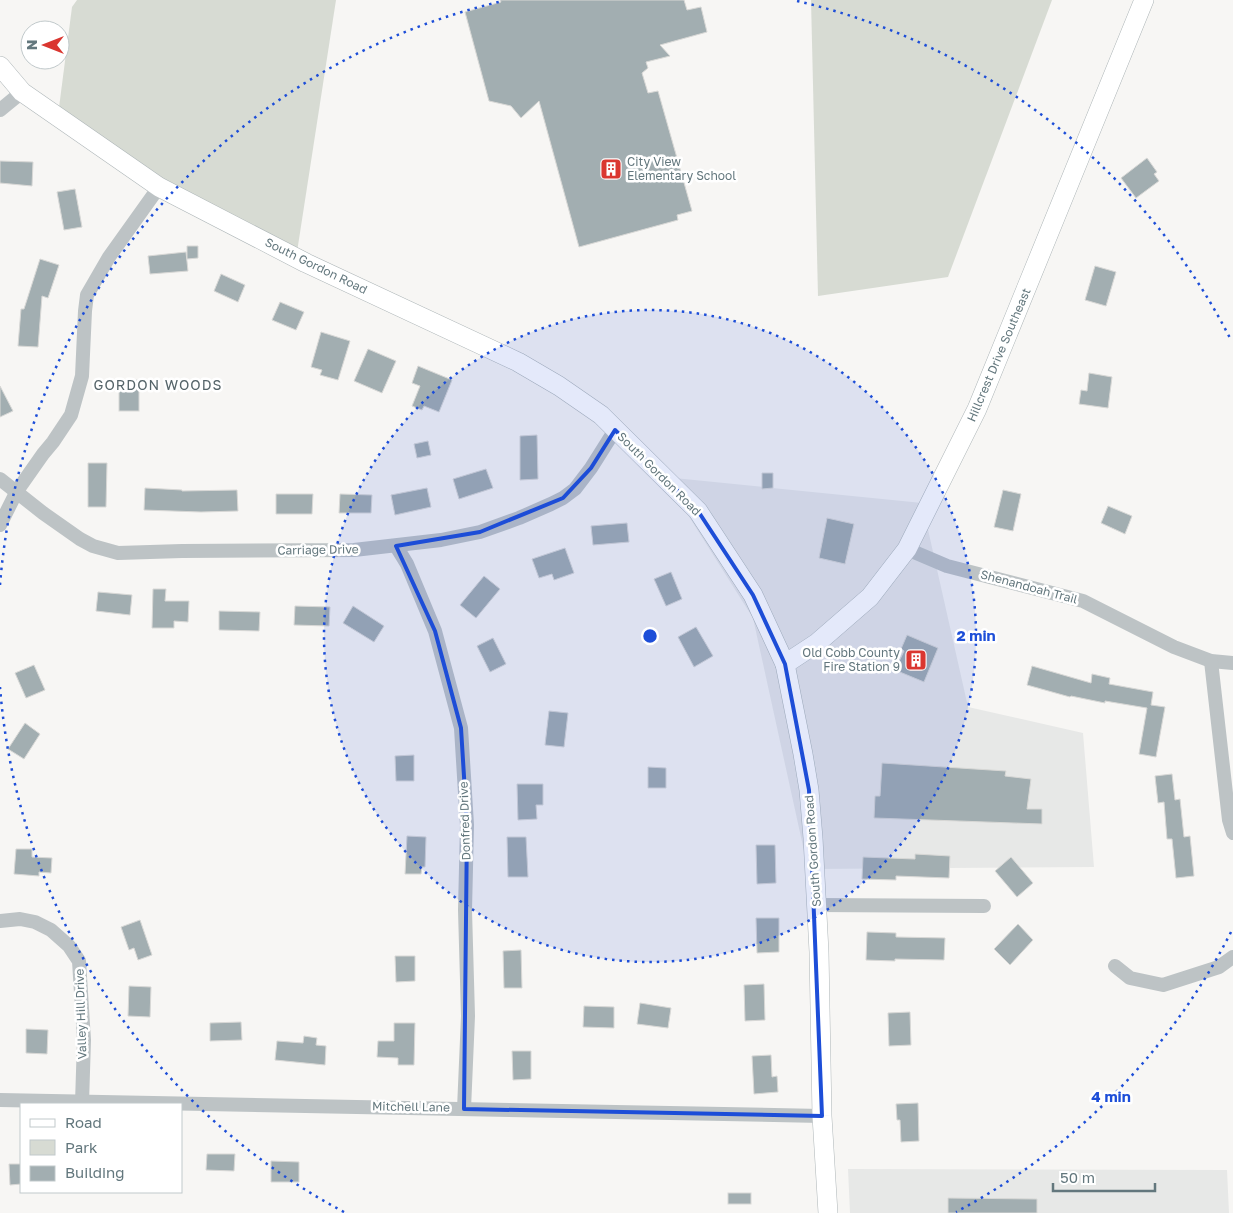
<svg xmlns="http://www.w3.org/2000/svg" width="1233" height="1213" font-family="'Golos Text',sans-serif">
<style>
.built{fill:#e7e8e7}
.green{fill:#d7dbd3}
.building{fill:#a2aeb1;stroke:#d8d8d6}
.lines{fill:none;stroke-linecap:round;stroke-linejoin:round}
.secondary-casing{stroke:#aeb6b8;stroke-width:20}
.street{stroke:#bdc3c5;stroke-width:14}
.secondary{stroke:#fff;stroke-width:19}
.marked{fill:none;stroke:#1d4ed8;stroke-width:4;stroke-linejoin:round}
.ring{fill:none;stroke:#1d4ed8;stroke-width:2.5;stroke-dasharray:2.5 5}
.labels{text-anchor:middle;stroke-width:5;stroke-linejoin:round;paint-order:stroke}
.poi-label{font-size:12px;fill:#63777d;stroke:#fff;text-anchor:start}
.street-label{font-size:12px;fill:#63777d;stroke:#fff}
.neighbourhood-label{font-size:14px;letter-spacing:1px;fill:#556469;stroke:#fff}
.centre{fill:#1d4ed8;stroke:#fff;stroke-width:2.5}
.ring-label{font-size:15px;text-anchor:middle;font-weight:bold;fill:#1d4ed8;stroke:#fff;stroke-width:5;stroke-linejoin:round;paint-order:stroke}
</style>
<rect width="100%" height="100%" fill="#f7f6f4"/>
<g class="built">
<path d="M664,477l258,26 46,204 115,26 11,134 -286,2 -55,-251z"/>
<path d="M848,1169l379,1 2,43h-379z"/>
</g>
<g class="green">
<path d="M77,0h259l-39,252 -240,-129 15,-116z"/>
<path d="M811,0h241l-104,277 -130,19z"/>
</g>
<g class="building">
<path d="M500,0h184l3,10 14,-3 6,25 -47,13 10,11 -24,6 2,6 -6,5 6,20 10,-2 34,120 -15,4 1,5 -99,27 -40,-146 -18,17 -10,-12 -22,-5 -24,-89 36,-10z"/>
<path d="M1147,158l10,14 -3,2 5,7 -23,17 -15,-20z"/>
<path d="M0,161l33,1 -1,24 -32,-3z"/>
<path d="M75,189l7,38 -18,3 -7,-38z"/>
<path d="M187,246h11v12l-11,1z"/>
<path d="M186,252l2,19 -38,3 -2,-18z"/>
<path d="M40,259l19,6 -11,33 -6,-2 -4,51 -20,-1 3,-37h3z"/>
<path d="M1095,266l21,6 -10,34 -21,-6z"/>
<path d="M221,274l24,11 -7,17 -24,-11z"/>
<path d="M280,302l24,10 -8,18 -24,-10z"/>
<path d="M321,332l29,9 -12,39 -18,-5 2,-5 -11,-3z"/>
<path d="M368,349l28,12 -14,32 -28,-12z"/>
<path d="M418,366l34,14 -13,32 -15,-6 -2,4 -10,-4 8,-20 -8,-3z"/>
<path d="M1089,373l23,4 -4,31 -29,-4 2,-14 6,1z"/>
<rect x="119" y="380" width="20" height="31"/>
<path d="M0,386l13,25 -13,6z"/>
<path d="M537,435l1,44 -18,1v-44z"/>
<path d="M428,441l3,14 -14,3 -3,-14z"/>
<path d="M88,463h19l-1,44h-18z"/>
<path d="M486,469l7,19 -34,11 -6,-20z"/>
<path d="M762,473h11v15l-11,1z"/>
<path d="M145,488l37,2v1l55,-1 1,21 -37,1 -57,-2z"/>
<path d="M427,488l4,19 -36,8 -4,-20z"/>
<path d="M1003,490l18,4 -8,37 -19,-4z"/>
<path d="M276,494h37l-1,20h-36z"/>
<path d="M340,494l32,1 -1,18h-32z"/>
<path d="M1108,506l24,10 -7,18 -24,-11z"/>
<path d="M827,518l27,6 -9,40 -26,-6z"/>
<path d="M627,523l2,19 -36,3 -2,-19z"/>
<path d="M565,548l9,25 -20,7 -2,-6 -13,4 -7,-19z"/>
<path d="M671,572l11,27 -16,7 -12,-27z"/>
<path d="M484,576l16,13 -24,29 -16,-13z"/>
<path d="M153,589h13l-1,12h24l-1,21 -14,-1v7h-22z"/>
<path d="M98,592l34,3 -2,20 -34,-4z"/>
<path d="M295,606l35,1 -1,19 -35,-1z"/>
<path d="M353,606l31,20 -10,16 -31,-19z"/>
<path d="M219,611l41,1 -1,19 -40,-1z"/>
<path d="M696,627l17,29 -19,11 -16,-30z"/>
<path d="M907,635l31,13 -14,34 -29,-12 9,-19 -3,-2z"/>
<path d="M493,638l13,26 -16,8 -13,-26z"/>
<path d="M34,665l11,25 -19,8 -11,-25z"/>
<path d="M1032,666l59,17 1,-9 18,4 -1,6 44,8 -2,13 14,2 -9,50 -17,-3 8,-46 -42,-7v2l-34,-7 -1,1 -43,-12z"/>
<path d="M549,711l19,2 -4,34 -19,-2z"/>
<path d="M25,723l15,11 -16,25 -16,-10z"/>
<path d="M414,755v26h-18l-1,-25z"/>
<path d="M882,763l124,8 -1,5 26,3 -4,30h15v15l-168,-6 1,-22h5z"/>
<path d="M648,767l18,1v20h-18z"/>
<path d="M1172,774l3,26 5,-1 4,38 6,-1 4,40 -18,2 -4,-39h-5l-3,-37 -6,1 -3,-27z"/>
<path d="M517,784h26v21h-7l1,14 -19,1z"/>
<path d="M407,836l19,1 -1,30h-3l-1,7h-16z"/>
<path d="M507,837h19l2,40h-20z"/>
<path d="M756,845h19l1,38 -19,1z"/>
<path d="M16,849h16v8l20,1 -1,15 -12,-1v4l-25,-2z"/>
<path d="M915,854l35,2 -1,22 -53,-2v4l-34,-1 1,-22 52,2z"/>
<path d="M1011,857l22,26 -16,14 -22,-26z"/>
<path d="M756,918h23v34l-22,1z"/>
<path d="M140,920l12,35 -14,5 -4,-12 -5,2 -8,-23z"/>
<path d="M1018,924l15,16 -23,25 -16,-16z"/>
<path d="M867,932l29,1v4l49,1 -1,22 -49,-1v2l-29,-1z"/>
<path d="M521,950l1,38h-18l-1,-37z"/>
<path d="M395,956h20v25l-19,1z"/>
<path d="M764,984l1,36 -20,1 -1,-36z"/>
<path d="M129,986l22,1 -1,30 -22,-1z"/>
<path d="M640,1003l31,5 -3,20 -31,-4z"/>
<path d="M584,1006l30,1v21l-31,-1z"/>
<path d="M910,1012l1,33 -22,1 -1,-33z"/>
<path d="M241,1022l1,18 -32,1v-18z"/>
<path d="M394,1023h21l-1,42h-16v-7l-21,-1 1,-16h16z"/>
<path d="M26,1029l22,1 -1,24 -21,-1z"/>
<path d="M304,1036l13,2 -1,7 10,1 -1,19 -50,-5 2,-19 26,2z"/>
<path d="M512,1051h19v28l-18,1z"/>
<path d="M771,1055l1,22 5,-1 1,16 -24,2 -2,-38z"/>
<path d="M918,1103l1,38 -18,1 -1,-22h-3l-1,-16z"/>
<path d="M207,1154h28l-1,17 -28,-1z"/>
<path d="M271,1161l28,1v20h-28z"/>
<path d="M9,1164h12v20l-11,1z"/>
<rect x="728" y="1193" width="23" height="11"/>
<path d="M948,1198l89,1v14h-89z"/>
</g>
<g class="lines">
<g class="secondary-casing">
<g id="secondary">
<path d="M0,66l22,26 137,95 147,76 212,99 41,24 42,29 97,96 55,84 32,69 18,90 6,36 4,48 6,114 3,164 6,97"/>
<path d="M785,664l32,-21 53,-46 37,-48 70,-140 167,-409"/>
</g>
</g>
<g class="street">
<path d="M0,110l22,-18"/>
<path d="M0,479l43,34 37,26 13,7 25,7 64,-2 172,-1 87,-10 39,-8 39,-14 32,-14 12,-6 12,-9 16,-21 24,-38"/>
<path d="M0,525l17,-34 26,-37 10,-12 18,-27 11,-39 3,-65 2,-16 22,-38 50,-70"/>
<path d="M396,546l11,18 28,67 26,97 6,97 -2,85 3,106 -4,93"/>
<path d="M907,549l40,17 136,35 91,46 37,14 22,2"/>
<path d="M1211,661l18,159 4,13"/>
<path d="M816,905l168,1"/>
<path d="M0,921l20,-2 15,3 16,8 18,16 10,15 5,79 -2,63"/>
<path d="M1115,966l15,12 33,7 56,-18 14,-10"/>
<path d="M0,1100l822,16"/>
</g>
<use href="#secondary" class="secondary"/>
</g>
<path class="marked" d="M615,430l83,81 55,84 32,69 24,126 13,326 -358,-7 3,-284 -6,-97 -26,-97 -39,-85 84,-14 83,-34 28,-30z"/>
<circle cx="650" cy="636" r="326" fill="#1d4ed8" fill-opacity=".12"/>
<g class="ring">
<circle cx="650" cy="636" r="326"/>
<path d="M1231 932A652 652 0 0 1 956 1212M344 1212A652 652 0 0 1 0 687M0 585A652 652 0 0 1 503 1M797 1A652 652 0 0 1 1231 340"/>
</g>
<defs>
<g id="building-square" transform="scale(1.125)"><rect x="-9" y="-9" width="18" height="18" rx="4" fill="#da3630" stroke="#fff"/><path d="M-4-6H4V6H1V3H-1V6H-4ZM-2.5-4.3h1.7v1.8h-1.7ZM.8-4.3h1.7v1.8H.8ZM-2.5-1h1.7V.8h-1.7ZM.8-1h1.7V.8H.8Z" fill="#fff"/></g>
</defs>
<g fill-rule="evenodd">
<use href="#building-square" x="611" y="169"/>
<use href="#building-square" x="916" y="660"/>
</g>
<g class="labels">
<g class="poi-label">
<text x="627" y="166">City View<tspan x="627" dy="14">Elementary School</tspan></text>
<text x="900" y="657" text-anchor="end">Old Cobb County<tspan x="900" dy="14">Fire Station 9</tspan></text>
</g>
<g class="street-label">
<text transform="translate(316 266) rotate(26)" y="4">South Gordon Road</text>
<text transform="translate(999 355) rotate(-67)" y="4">Hillcrest Drive Southeast</text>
<text transform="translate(659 474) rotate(45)" y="4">South Gordon Road</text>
<text transform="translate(318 550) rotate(-1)" y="4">Carriage Drive</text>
<text transform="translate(1029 587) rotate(15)" y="4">Shenandoah Trail</text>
<text transform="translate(465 821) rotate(-92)" y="4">Donfred Drive</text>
<text transform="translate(813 851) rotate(-94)" y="4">South Gordon Road</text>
<text transform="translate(81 1014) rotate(-92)" y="4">Valley Hill Drive</text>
<text transform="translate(411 1107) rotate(1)" y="4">Mitchell Lane</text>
</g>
<g class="neighbourhood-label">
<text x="158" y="390">GORDON WOODS</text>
</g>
</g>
<circle cx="650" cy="636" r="8" class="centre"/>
<g class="ring-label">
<text x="976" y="641">2 min</text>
<text x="1111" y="1102">4 min</text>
</g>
<rect x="20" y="1103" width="162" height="90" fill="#ffffff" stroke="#c1c9cb"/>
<rect x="30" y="1119" width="25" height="8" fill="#ffffff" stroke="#c1c9cb"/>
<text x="65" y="1128" font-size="15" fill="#63777d">Road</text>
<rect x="30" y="1140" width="25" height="15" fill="#d7dbd3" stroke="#c1c9cb"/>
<text x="65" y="1153" font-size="15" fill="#63777d">Park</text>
<rect x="30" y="1166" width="25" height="15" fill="#a2aeb1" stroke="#c1c9cb"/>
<text x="65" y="1178" font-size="15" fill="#63777d">Building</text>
<g transform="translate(45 45) rotate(270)"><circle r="24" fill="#ffffff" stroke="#c1c9cb"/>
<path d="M0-4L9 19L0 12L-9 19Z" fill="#da3630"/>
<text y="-8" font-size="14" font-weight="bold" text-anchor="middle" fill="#63777d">N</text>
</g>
<path d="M1053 1183v8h102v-8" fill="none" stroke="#63777d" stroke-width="2.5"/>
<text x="1060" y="1183" font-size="15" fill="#63777d" stroke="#ffffff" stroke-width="4" paint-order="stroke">50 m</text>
</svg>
